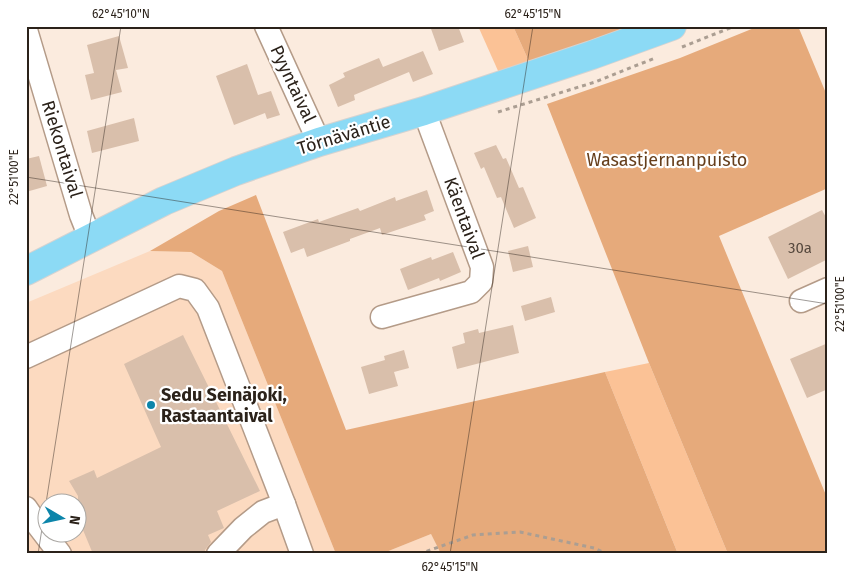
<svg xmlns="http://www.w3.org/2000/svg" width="854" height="580" font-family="'Fira Sans',sans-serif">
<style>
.built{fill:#fcdac0;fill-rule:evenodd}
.green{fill:#fbc296}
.forest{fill:#e6aa7b}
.building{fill:#d9bfab}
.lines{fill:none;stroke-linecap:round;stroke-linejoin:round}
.minor-casing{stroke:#b49b88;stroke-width:25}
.major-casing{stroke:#d5d3d1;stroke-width:30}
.path{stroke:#ab9e92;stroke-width:3;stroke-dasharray:4 4;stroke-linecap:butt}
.minor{stroke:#fff;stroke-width:22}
.major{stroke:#8cdaf5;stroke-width:28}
.ticks{fill:none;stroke:#2b221a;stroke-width:1;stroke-opacity:0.45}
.poi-dot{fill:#0c85aa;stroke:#fff;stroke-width:2}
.labels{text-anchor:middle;stroke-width:4.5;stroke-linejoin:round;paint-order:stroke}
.number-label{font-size:15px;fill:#56493e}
.street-label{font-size:18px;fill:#2b221a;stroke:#fff}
.park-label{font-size:18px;fill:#663e1b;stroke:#fff}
.poi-label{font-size:18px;font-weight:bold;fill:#2b221a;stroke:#fff;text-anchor:start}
.neatline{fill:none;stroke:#2b221a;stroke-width:2}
.ticks-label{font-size:12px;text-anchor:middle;fill:#2b221a}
</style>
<rect width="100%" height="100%" fill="#fbebde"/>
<g class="built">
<path d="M150,251l41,1 31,19 114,283h-310v-251zM48,502h30v30h-30z"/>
<path d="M431,534l10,20h-60z"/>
</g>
<g class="green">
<path d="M478,26h35l18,40 -32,7z"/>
<path d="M649,363l79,191h-50l-73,-182z"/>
</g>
<g class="forest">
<path d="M513,26h131l-113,40z"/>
<path d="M759,26h39l30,72v90l-109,48 109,264v54h-100l-79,-191 -102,-259 133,-46z"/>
<path d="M256,195l90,235 259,-58 73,182h-237l-10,-20 -50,20h-45l-114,-283 -31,-19 -41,-1 69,-40z"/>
</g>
<g class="building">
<path d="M430,26h28l6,16 -25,9z"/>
<path d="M119,36l9,32 -12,2 6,22 -31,8 -6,-25 9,-2 -7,-28z"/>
<path d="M423,51l10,23 -20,8 -4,-10 -55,23 1,5 -17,7 -9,-22 16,-8 -2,-4 36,-15 4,9z"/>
<path d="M247,64l11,31 13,-4 9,24 -13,4 -2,-6 -31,12 -18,-49z"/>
<path d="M134,118l5,23 -47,12 -5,-22z"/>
<path d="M496,145l7,14 3,-1 13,30 4,-1 13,31 -22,10 -13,-31 -4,1 -13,-31 -3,2 -7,-16z"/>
<path d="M39,156l8,30 -21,6v-33z"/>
<path d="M427,190l7,21 -10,4 2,5 -44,15 -2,-7 -30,11v2l-43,16 -3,-9 -13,5 -8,-21 35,-13 1,3 39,-14 2,3 35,-14 1,4z"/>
<path d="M822,210l6,11v38l-40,20 -20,-42z"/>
<path d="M528,246l5,21 -20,5 -5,-21z"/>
<path d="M453,252l8,20 -21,9 -1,-3 -31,12 -8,-21 31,-12 1,3z"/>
<path d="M551,297l4,15 -30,9 -4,-15z"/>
<path d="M513,325l6,28 -62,16 -5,-22 13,-4 -2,-10 15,-4 1,4z"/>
<path d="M183,335l77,156 -43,20 7,17 -16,7 3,7 -6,8v4h-112l-15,-36v-22l-9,-15 25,-11 3,8 64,-31 -37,-83z"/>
<path d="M828,343v46l-21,9 -17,-39z"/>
<path d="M404,350l5,18 -15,4 4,14 -29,8 -8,-27 24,-7 -1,-4z"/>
</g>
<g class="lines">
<g class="minor-casing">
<g id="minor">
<path d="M266,26l53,116"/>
<path d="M26,30l55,185 10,25"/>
<path d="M801,301l27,-12"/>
<path d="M382,317l89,-25 10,-10 1,-15 -58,-156"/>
<path d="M26,357l153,-71 16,4 13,18 76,196"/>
<path d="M26,508l11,16 23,30"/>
<path d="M218,554l25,-26 20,-16 21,-8 18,50"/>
</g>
</g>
<g class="major-casing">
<path id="major" d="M26,271l138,-70 72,-30 83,-29 105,-31 168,-56 80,-29"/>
</g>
<g class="path">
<path d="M682,47l53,-21"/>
<path d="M498,112l97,-30 60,-24"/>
<path d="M419,554l54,-19 47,-3 74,16 13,6"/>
</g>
<use href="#minor" class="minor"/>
<use href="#major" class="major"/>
</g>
<path class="ticks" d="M26,177l802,127M38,554l83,-528M450,554l83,-528"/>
<circle class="poi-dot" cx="151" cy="405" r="5"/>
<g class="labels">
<g class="number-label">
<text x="800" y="253">30a</text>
</g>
<g class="street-label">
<text transform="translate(293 84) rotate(65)" y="6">Pyyntaival</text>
<text transform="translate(344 135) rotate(-17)" y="6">Törnäväntie</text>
<text transform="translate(62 149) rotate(73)" y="6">Riekontaival</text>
<text transform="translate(464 218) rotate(70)" y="6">Käentaival</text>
</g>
<g class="park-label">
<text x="667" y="166">Wasastjernanpuisto</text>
</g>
<g class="poi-label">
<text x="161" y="401">Sedu Seinäjoki,<tspan x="161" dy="21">Rastaantaival</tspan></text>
</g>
</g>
<rect width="854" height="580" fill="none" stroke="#ffffff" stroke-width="55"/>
<g transform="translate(62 518) rotate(99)"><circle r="24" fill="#ffffff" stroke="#aaa7a3"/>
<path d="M0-4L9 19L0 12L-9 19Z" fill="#0c85aa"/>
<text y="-8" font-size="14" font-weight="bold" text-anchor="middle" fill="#2b221a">N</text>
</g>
<rect x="28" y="28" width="798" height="524" class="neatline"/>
<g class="ticks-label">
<text x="121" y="18">62°45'10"N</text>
<text x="533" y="18">62°45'15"N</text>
<text transform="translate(14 177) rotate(-90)" y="4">22°51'00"E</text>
<text transform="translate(840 304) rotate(-90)" y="4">22°51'00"E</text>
<text x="450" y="571">62°45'15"N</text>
</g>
</svg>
